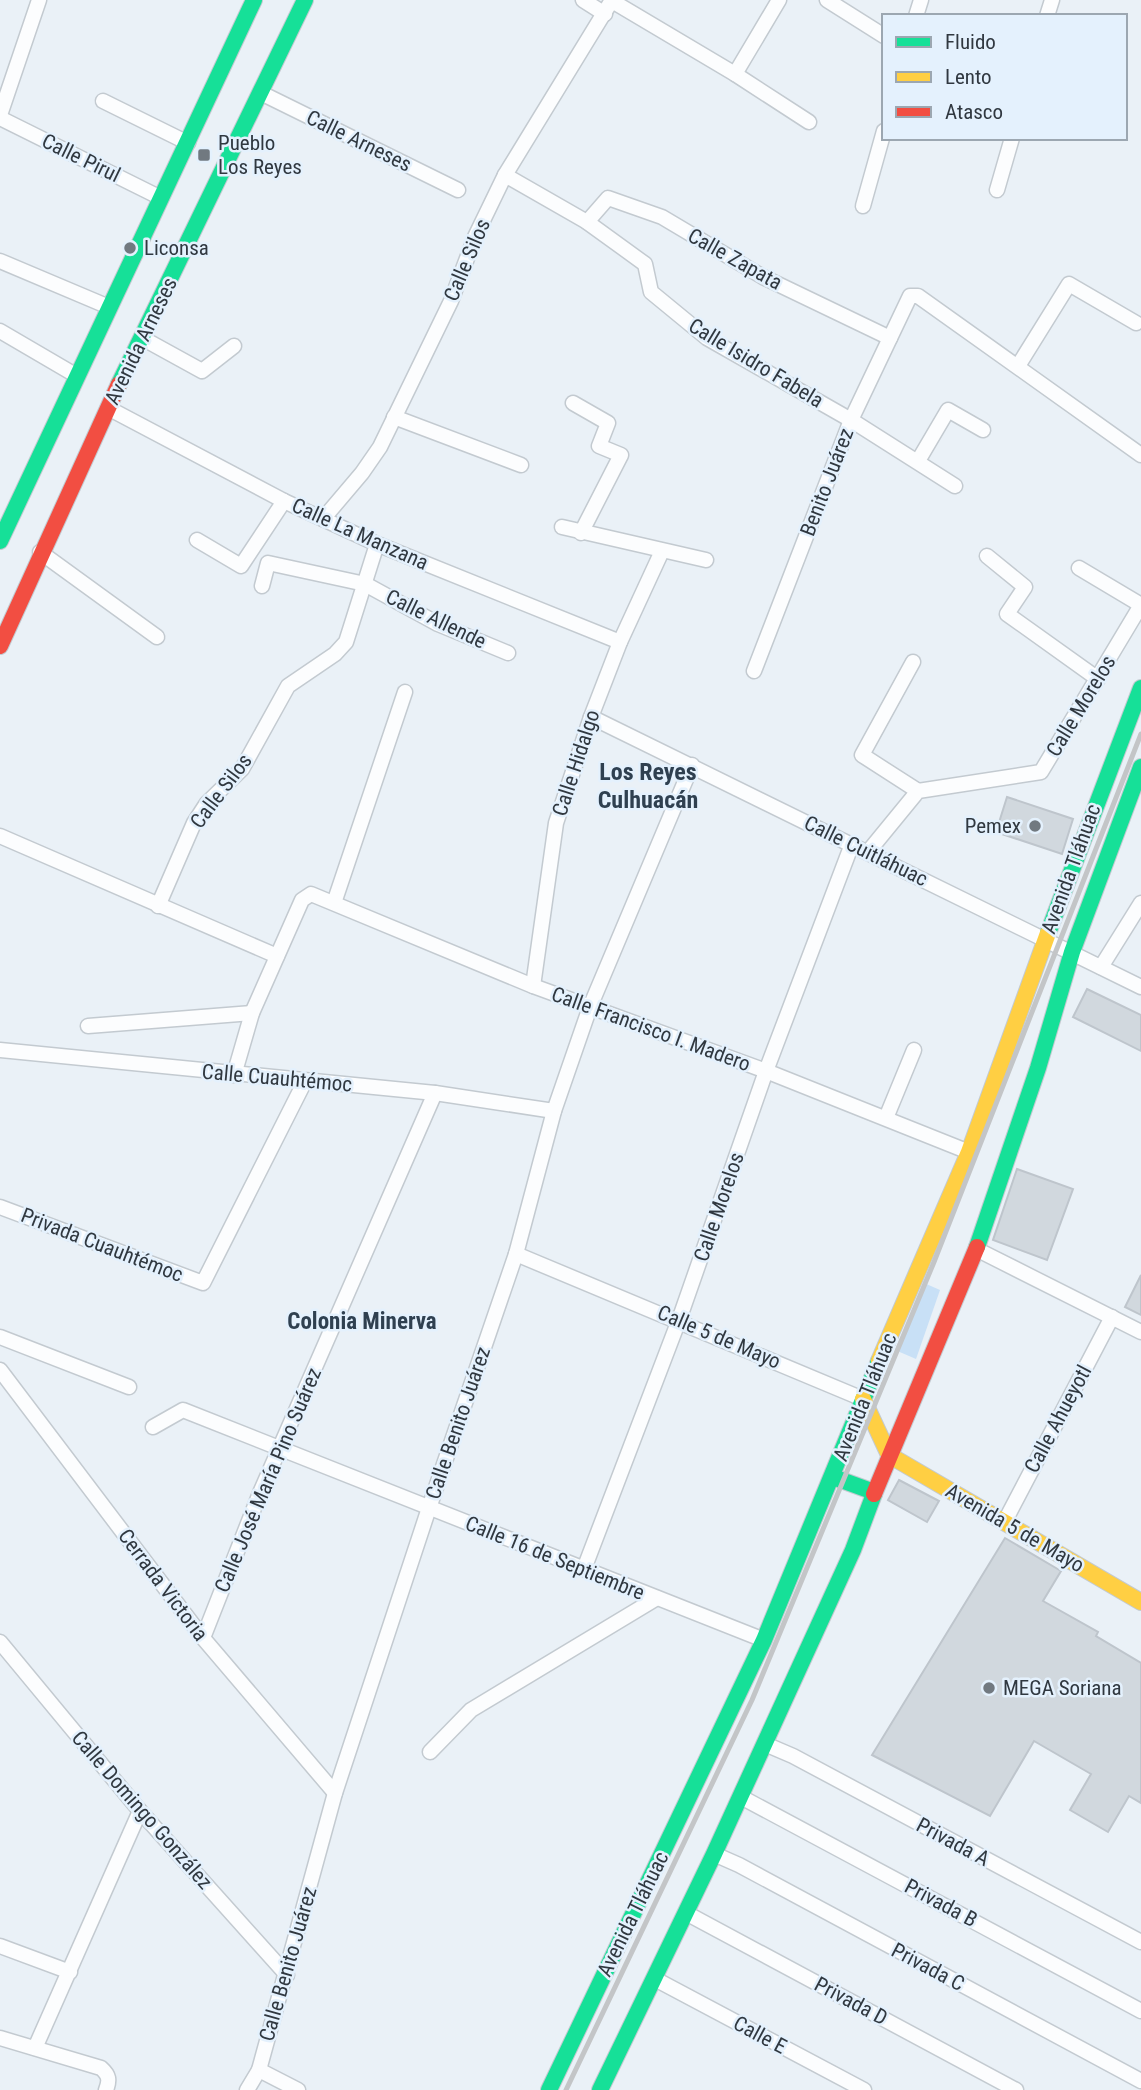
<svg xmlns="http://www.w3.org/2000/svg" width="1141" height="2090" font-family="'Roboto Condensed',sans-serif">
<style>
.green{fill:#c8e0f6}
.building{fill:#d1d8de;stroke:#bec5cc;stroke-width:2}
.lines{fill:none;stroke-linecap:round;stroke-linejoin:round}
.street-casing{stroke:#c3cad0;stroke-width:17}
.fast-casing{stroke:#c3cad0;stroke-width:18}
.slow-casing{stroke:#c3cad0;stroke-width:18}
.jam-casing{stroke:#c3cad0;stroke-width:18}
.street{stroke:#fcfdfe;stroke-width:14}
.fast{stroke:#16e098;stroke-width:16}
.slow{stroke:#ffcf43;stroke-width:16}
.jam{stroke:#f24e42;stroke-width:16}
.rail{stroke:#c3c5c7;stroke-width:5}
.poi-dot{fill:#717980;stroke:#e4f1fd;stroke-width:2.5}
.labels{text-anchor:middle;stroke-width:5;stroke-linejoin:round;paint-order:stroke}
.street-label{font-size:21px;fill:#303840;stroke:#e4f1fd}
.poi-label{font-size:21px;fill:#303840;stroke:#e4f1fd;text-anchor:start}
.neighbourhood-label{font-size:23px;font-weight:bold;fill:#2f4050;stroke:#e4f1fd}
.quarter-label{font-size:24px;font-weight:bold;fill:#2f4050;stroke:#e4f1fd}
</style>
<rect width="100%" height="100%" fill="#eaf1f7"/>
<path class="green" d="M924,1283l16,7 -24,69 -21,-9z"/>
<g class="building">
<path d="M1007,797l66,22 -11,35 -66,-22z"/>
<path d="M1087,989l54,26v36l-68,-34z"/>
<path d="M1017,1169l56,20 -26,71 -54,-20z"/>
<path d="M1141,1275v40l-16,-8z"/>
<path d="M899,1480l40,21 -12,21 -39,-22z"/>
<path d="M1005,1538l56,33 -18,30 55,31 -2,4 45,27v140l-12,-7 -21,36 -38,-22 21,-36 -57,-33 -44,75 -118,-61z"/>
</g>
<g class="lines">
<g class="street-casing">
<g id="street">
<path d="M583,0l22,14"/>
<path d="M827,0l57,36"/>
<path d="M612,1l123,73 74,48"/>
<path d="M916,16l5,-16"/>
<path d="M1047,16l5,-16"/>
<path d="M735,74l44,-74"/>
<path d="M261,93l197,97"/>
<path d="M103,101l85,42"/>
<path d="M0,115l39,-115"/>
<path d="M0,118l161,80"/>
<path d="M505,175l82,47 58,42 6,28 56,46 144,82 104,66"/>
<path d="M997,190l15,-52"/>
<path d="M863,206l21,-75"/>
<path d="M587,222l21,-24 54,19 101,60 127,61"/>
<path d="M0,261l109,46"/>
<path d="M0,331l77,45"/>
<path d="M142,338l60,33 32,-25"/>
<path d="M1018,366l51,-82 67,39"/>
<path d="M573,403l35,20 -9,23 22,9 -40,78"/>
<path d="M108,408l176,93 93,43 243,98"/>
<path d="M394,417l127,48"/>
<path d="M918,461l30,-51 35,20"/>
<path d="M323,519l39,-46 18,-26 71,-146 24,-64 30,-62 107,-175"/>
<path d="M562,527l144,33"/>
<path d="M197,540l44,26 43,-65"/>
<path d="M40,552l117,85"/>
<path d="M987,556l38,31 -18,27 91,65"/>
<path d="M1079,568l62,37"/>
<path d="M262,586l6,-23 97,21 73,40 70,29"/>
<path d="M913,662l-51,93 56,36"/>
<path d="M754,671l97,-251 59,-124h8l223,159"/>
<path d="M591,717l550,270"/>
<path d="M0,836l277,120"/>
<path d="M868,852l50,-61 123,-19 100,-167"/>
<path d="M334,903l71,-211"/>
<path d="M158,906l36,-83 13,-20 35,-34 46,-83 47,-32 11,-12 31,-98"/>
<path d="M1101,967l40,-64"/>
<path d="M533,986l23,-163 35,-106 29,-75 42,-91"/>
<path d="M88,1026l164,-13"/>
<path d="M0,1050l435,43 119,18"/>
<path d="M234,1075l18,-62 50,-113 9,-6 222,92 233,85 203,81"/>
<path d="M886,1118l28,-68"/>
<path d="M0,1207l203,76 102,-202"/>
<path d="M976,1249l165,83"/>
<path d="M516,1254l347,145"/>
<path d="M0,1337l129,50"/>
<path d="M0,1370l203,268 132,155"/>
<path d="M153,1427l30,-17 581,230"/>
<path d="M1005,1521l107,-204"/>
<path d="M584,1569l95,-249 87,-249 86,-227"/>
<path d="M203,1638l57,-145 175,-400"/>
<path d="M0,1642l140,169 147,164"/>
<path d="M765,1744l28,12 348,186"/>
<path d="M430,1752l41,-42 186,-112"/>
<path d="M741,1797l400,214"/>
<path d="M714,1854l25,11 402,216"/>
<path d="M686,1913l330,177"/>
<path d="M0,1946l70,26"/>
<path d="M655,1979l209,111"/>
<path d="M0,2038l101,30c8,7 9,12 5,22"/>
<path d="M35,2048l105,-237"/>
<path d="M259,2070l39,20"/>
<path d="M247,2090l12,-20 76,-277 94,-285 87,-254 38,-143 36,-104 102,-242"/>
</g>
</g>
<g class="fast-casing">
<g id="fast">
<path d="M119,384l186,-384"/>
<path d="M0,541l254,-541"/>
<path d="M1048,933l93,-245"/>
<path d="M977,1247l61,-179 34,-116 69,-185"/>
<path d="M833,1477l41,15"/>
<path d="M549,2090l215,-450 115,-279"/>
<path d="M600,2090l114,-236 139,-304 21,-56"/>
</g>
</g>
<g class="slow-casing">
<g id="slow">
<path d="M879,1361l90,-209 79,-219"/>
<path d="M863,1399l26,56 252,147"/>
</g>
</g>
<g class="jam-casing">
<g id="jam">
<path d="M0,646l119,-262"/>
<path d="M874,1494l103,-247"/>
</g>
</g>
<use href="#street" class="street"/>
<use href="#fast" class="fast"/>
<use href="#slow" class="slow"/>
<use href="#jam" class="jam"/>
<path class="rail" d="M566,2090l186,-390 182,-438 207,-528"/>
</g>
<g class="poi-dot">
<rect x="197" y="148" width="14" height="14" rx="3.5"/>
<circle cx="130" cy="248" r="7"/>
<circle cx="1035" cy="826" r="7"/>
<circle cx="989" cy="1688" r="7"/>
</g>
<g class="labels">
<g class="street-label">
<text transform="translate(359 141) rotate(26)" y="7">Calle Arneses</text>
<text transform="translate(81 158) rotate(26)" y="7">Calle Pirul</text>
<text transform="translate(735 259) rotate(29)" y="7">Calle Zapata</text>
<text transform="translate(467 260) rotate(-67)" y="7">Calle Silos</text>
<text transform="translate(141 341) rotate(-64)" y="7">Avenida Arneses</text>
<text transform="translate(756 363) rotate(31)" y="7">Calle Isidro Fabela</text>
<text transform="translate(827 482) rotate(-69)" y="7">Benito Juárez</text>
<text transform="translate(360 534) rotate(24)" y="7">Calle La Manzana</text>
<text transform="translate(436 619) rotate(26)" y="7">Calle Allende</text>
<text transform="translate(1081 706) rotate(-59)" y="7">Calle Morelos</text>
<text transform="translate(576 763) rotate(-72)" y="7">Calle Hidalgo</text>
<text transform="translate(221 791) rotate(-53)" y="7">Calle Silos</text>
<text transform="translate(866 851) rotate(26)" y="7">Calle Cuitláhuac</text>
<text transform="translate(1071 869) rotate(-70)" y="7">Avenida Tláhuac</text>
<text transform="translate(651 1029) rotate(20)" y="7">Calle Francisco I. Madero</text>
<text transform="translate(277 1078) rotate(5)" y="7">Calle Cuauhtémoc</text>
<text transform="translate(719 1207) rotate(-71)" y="7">Calle Morelos</text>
<text transform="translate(102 1245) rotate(21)" y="7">Privada Cuauhtémoc</text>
<text transform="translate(719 1337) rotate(23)" y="7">Calle 5 de Mayo</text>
<text transform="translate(865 1397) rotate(-68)" y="7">Avenida Tláhuac</text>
<text transform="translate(1058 1419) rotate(-62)" y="7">Calle Ahueyotl</text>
<text transform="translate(458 1423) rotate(-71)" y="7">Calle Benito Juárez</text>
<text transform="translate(268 1480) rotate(-67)" y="7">Calle José María Pino Suárez</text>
<text transform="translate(1015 1528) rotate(30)" y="7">Avenida 5 de Mayo</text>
<text transform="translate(555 1558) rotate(22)" y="7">Calle 16 de Septiembre</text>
<text transform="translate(163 1585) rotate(53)" y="7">Cerrada Victoria</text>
<text transform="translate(142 1810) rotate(49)" y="7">Calle Domingo González</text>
<text transform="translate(953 1842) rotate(28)" y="7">Privada A</text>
<text transform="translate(941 1903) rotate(28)" y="7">Privada B</text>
<text transform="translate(633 1914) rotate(-64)" y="7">Avenida Tláhuac</text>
<text transform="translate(288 1964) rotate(-74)" y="7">Calle Benito Juárez</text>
<text transform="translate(928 1967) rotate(28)" y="7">Privada C</text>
<text transform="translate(851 2001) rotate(28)" y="7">Privada D</text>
<text transform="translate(760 2035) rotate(28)" y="7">Calle E</text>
</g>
<g class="poi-label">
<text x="218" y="150">Pueblo<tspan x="218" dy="24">Los Reyes</tspan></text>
<text x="144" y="255">Liconsa</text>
<text x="1021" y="833" text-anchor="end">Pemex</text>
<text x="1003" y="1695">MEGA Soriana</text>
</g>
<g class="neighbourhood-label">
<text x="362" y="1329">Colonia Minerva</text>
</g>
<g class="quarter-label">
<text x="648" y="780">Los Reyes<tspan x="648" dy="28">Culhuacán</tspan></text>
</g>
</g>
<rect x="882" y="14" width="245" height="126" fill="#e4f1fd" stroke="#9ca7b1" stroke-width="2"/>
<rect x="896" y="37" width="35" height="10" fill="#16e098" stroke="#9ca7b1" stroke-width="2"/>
<text x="945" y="49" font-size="21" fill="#303840">Fluido</text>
<rect x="896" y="72" width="35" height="10" fill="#ffcf43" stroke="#9ca7b1" stroke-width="2"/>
<text x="945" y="84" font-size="21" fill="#303840">Lento</text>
<rect x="896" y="107" width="35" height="10" fill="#f24e42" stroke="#9ca7b1" stroke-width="2"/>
<text x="945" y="119" font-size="21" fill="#303840">Atasco</text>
</svg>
